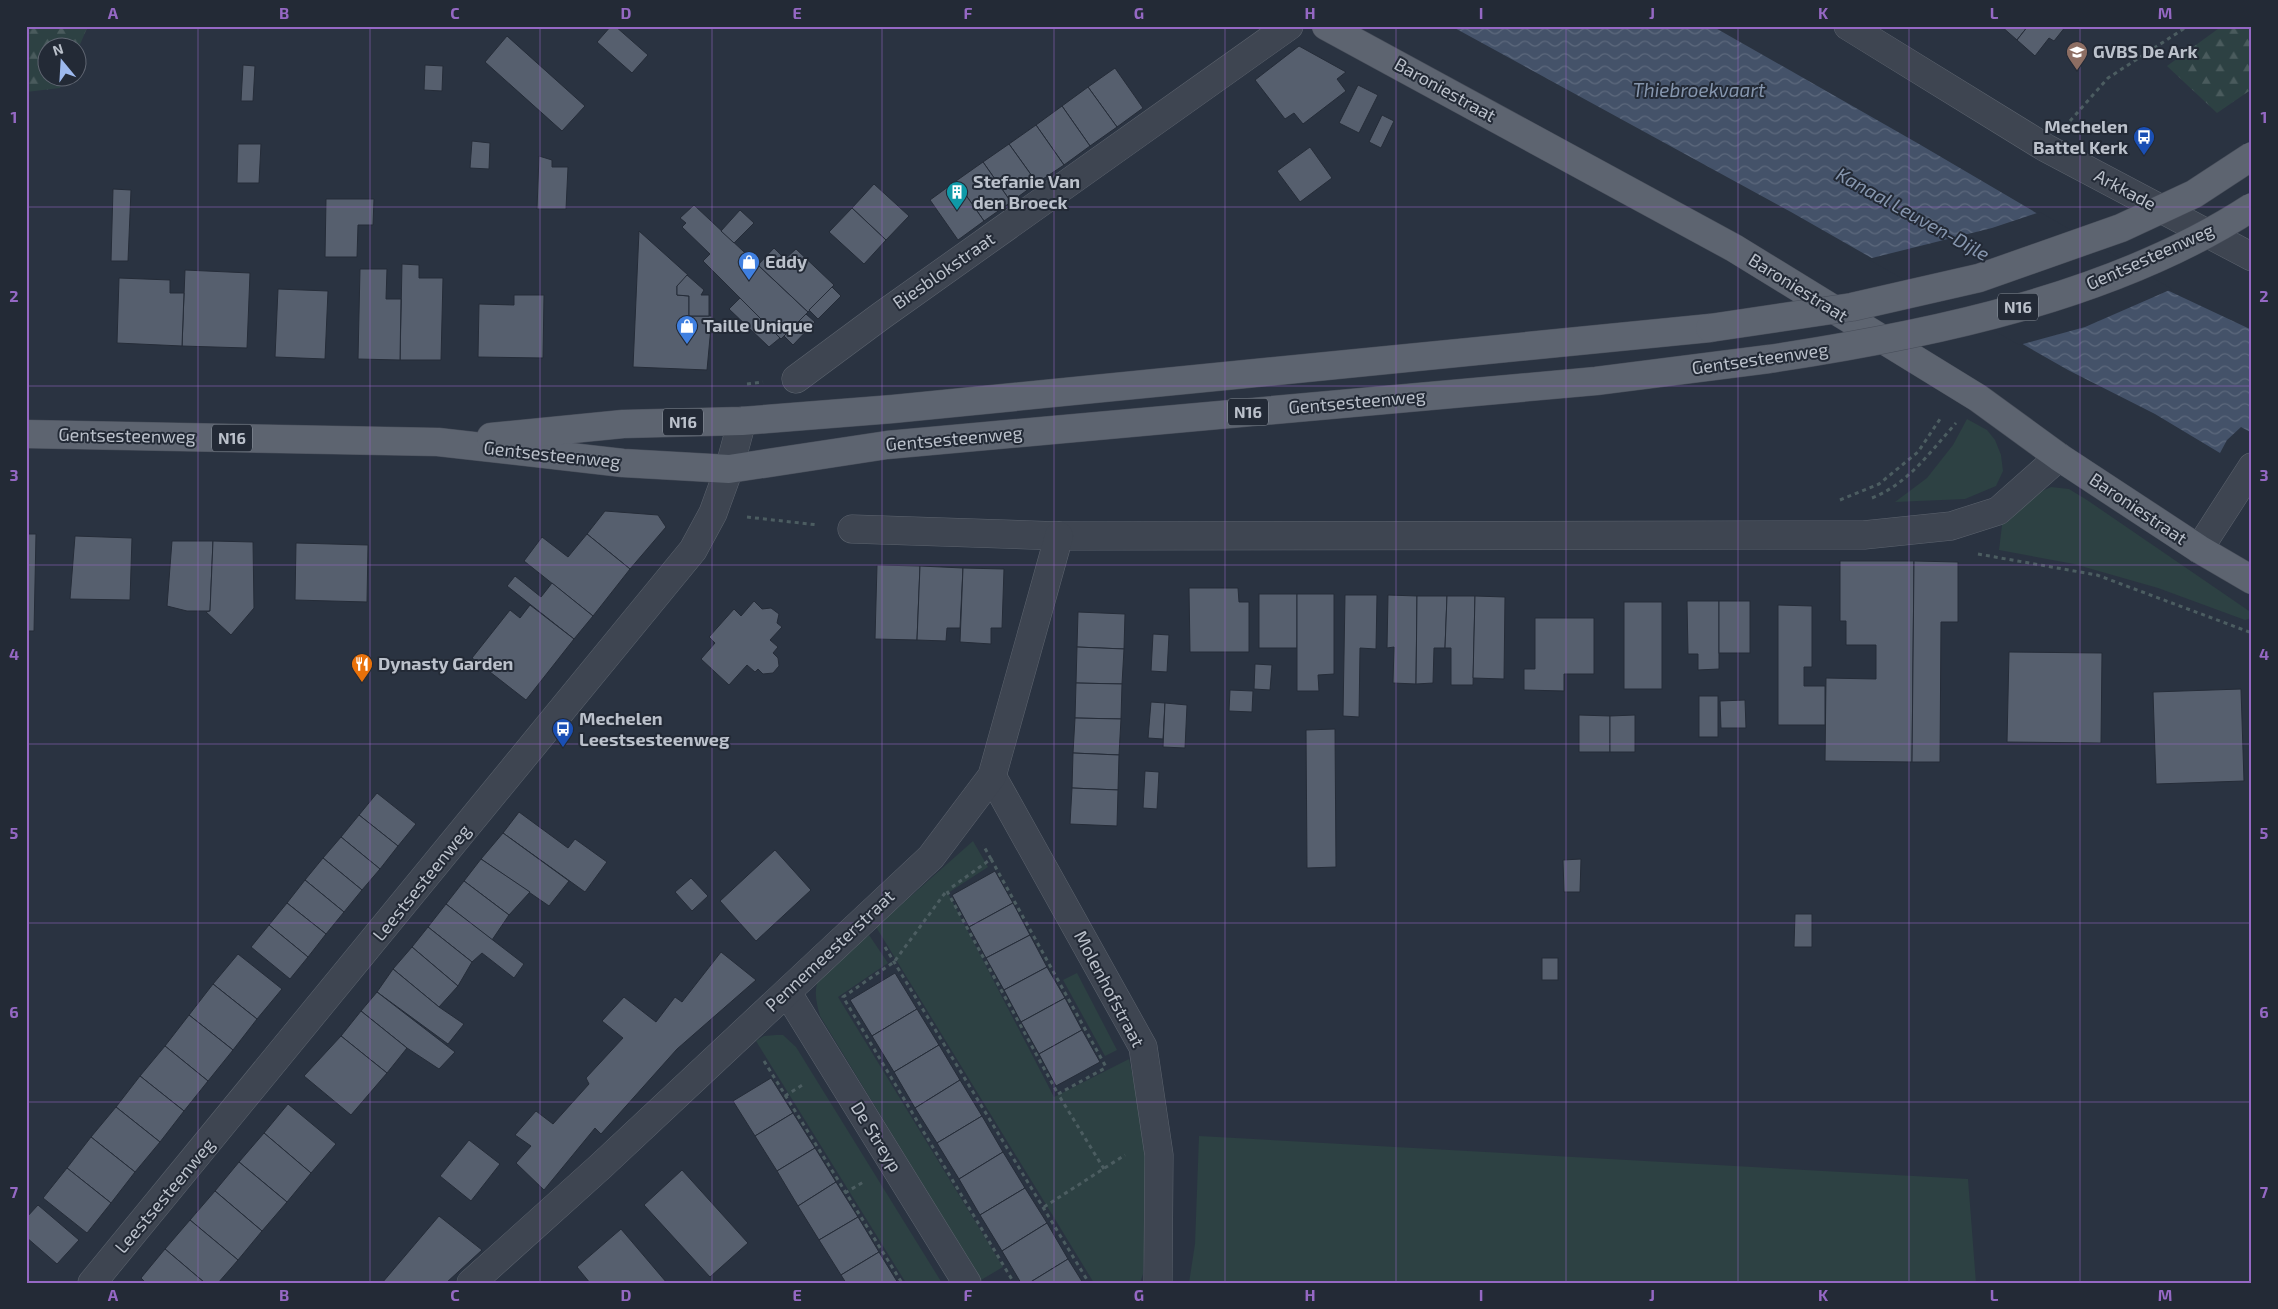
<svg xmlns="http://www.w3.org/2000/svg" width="2278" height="1309" font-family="'Exo 2',sans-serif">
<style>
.grass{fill:#2d4143}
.forest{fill:url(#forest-firs)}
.water{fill:url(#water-waves)}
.pier{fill:#2a3341}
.building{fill:#565f6e;stroke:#252c38}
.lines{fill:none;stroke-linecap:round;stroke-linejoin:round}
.minor-casing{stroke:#5c636e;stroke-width:29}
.major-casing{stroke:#484e5a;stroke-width:29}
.path{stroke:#4c5d61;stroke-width:3;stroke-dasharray:4 4;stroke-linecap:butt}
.minor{stroke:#3e4551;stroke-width:28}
.major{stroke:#5d6470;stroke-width:28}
.major-bridge-casing{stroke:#484e5a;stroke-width:29;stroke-linecap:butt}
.major-bridge{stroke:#5d6470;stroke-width:28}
.grid{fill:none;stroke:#9568c4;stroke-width:1;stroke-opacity:0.55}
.labels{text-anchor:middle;stroke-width:4;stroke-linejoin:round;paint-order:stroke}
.shield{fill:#232a36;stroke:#8d949e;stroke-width:1}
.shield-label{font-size:16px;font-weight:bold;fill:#bbc1cb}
.poi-label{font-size:18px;font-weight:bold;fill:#bbc1cb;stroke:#232a36;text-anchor:start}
.street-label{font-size:18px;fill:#bbc1cb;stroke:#232a36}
.water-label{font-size:19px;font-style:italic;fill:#8696ae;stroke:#232a36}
.neatline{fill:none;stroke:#9568c4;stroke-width:2}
.grid-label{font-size:16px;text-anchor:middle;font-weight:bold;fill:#9568c4}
</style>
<defs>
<pattern id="forest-firs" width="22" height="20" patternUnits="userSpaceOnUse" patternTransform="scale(1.25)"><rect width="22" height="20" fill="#2d4143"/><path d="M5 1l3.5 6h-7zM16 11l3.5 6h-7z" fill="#4a5b5d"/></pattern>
<pattern id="water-waves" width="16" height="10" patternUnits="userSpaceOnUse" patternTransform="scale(1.25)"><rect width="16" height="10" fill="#445269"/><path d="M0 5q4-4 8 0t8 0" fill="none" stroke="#5d697d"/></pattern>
</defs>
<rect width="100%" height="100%" fill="#2a3341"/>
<g class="grass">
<path d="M1967,419l20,11 8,10 6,15 2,16 -7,15 -31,13 -70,3 32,-24 26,-33z"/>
<path d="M2051,487l18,2 18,11 165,113v5l-7,2 -87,-32 -84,-24 -75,-14 3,-25 38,-33z"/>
<path d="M973,841l15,26 -40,26 106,204 75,-38 20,89 -6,126 -3,9h-46l-218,-356z"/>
<path d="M869,935l19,28 -50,34 165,270 -22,13 -161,-264c-4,-14 -7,-27 0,-40z"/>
<path d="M1077,973l40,77 -12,6 -42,-76z"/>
<path d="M776,1035h7l13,12 146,236h-36l-150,-242 8,-5z"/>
<path d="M1199,1136l769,43 8,104h-787l6,-39z"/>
</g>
<g class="forest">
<path d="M26,26h62l-10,23v-1h-30v30h17l-5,10 -34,4z"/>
<path d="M2222,26h30v63l-35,24 -50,-47z"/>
</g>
<path class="water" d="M1451,26h261l207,118 250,147 83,39v103l-11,-6 -14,13 -7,13 -65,-39 -87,-44 -277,-158z"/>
<path class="pier" d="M2040,212l132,77 -87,38 -66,18 -151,-86 124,-31z"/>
<g class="building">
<path d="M611,26h4l33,29 -16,18 -35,-31z"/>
<path d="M2001,26h27l-11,14z"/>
<path d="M2028,26h38l-12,15 -5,-3 -14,18 -18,-16z"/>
<path d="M507,36l78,70 -23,25 -77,-69z"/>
<path d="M1299,46l47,26 -9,7 9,12 -43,33 -9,-11 -9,6 -30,-39z"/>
<path d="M243,65l12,1 -2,35h-12z"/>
<path d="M425,65l18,1 -1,25 -18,-1z"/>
<path d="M1115,68l28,40 -26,19 -29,-40z"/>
<path d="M1358,85l20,10 -19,38 -20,-10z"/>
<path d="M1088,87l29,40 -27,19 -28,-40z"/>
<path d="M1062,106l28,40 -26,19 -28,-40z"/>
<path d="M1382,115l12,6 -13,27 -12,-6z"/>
<path d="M1036,125l28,40 -27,18 -28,-39z"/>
<path d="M472,141l18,2 -1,26 -19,-1z"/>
<path d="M238,144h23l-2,39h-22z"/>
<path d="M1009,144l28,39 -26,19 -28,-40z"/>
<path d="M1310,147l22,31 -32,24 -23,-31z"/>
<path d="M539,156l13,4v7h16l-2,42h-29z"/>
<path d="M983,162l28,40 -27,19 -28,-40z"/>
<path d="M956,181l28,40 -26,19 -28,-40z"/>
<path d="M874,184l35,32 -23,24 -34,-32z"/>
<path d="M113,189l18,1 -3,71h-17z"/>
<path d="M326,199h48l-1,26h-15l-1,32h-32z"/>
<path d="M694,205l114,107 -27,27 -78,-78 7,-7 -28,-27 4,-4 -6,-5z"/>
<path d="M852,208l34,32 -22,24 -35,-32z"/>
<path d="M740,210l14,13 -20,20 -13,-12z"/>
<path d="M639,231l49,44 -11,11v9l12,1v20h23l-5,54 -74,-3z"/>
<path d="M774,248l11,11 11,-10 38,36 -26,27 -50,-47z"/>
<path d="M402,264l17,1v13h24l-2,82h-41z"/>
<path d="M360,269h27l-1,30h15l-1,61 -42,-1z"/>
<path d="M185,270l65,3 -3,75 -65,-2z"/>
<path d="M687,275l17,15 -3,5h8v21h-20v-20l-12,-1v-9z"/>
<path d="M119,278l51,2v13h14l-2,53 -65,-3z"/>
<path d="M832,287l9,9 -23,23 -9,-9z"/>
<path d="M278,289l50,2 -3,68 -50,-2z"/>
<path d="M514,295h30l-1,63 -65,-1 1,-53 35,1z"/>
<path d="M740,298l40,40 -11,9 -40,-38z"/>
<path d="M806,314l9,8 -22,23 -9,-9z"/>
<path d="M605,511l53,4 8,12 -36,42 -43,-35z"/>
<path d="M26,534h10l-2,97h-8z"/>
<path d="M587,534l43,35 -37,47 -69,-55 18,-24 26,20z"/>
<path d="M75,536l57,2 -2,62 -60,-1z"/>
<path d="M172,541h41l-3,70h-23l-20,-5z"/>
<path d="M213,541l40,1 1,66 -23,27 -25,-23 4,-1z"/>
<path d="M296,543l72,2 -1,57 -72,-2z"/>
<path d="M1840,561h74l-2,201 -87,-1 1,-83 50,1v-34h-30v-24h-6z"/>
<path d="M1914,561l44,1v60h-17l-1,140h-28z"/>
<path d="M877,565l43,1 -3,74 -42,-1z"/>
<path d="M920,566l43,2 -3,60h-13l-1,13 -29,-1z"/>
<path d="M963,568l41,1 -2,59h-11v16l-31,-2z"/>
<path d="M515,576l26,21 11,-14 41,33 -19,23 -67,-53z"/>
<path d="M1189,588h49l1,14h10v50h-59z"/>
<rect x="1259" y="594" width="38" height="54"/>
<path d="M1297,594h37v80l-16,1 1,16h-22z"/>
<path d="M1345,595h32l-1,54 -16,-1 -1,69 -16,-1z"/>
<path d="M1388,595l29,1 -1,88 -23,-1 1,-36 -7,1z"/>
<path d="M1417,596h30l-2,52h-11l-1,35 -17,1z"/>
<path d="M1447,596h28l-2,89h-22v-37h-6z"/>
<path d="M1475,596l30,1 -1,82 -31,-1z"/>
<path d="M754,601l8,8 9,-1 8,6 -2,9 5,4 -12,13 8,7 -5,6 5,5 1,8 -6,7 -10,1 -5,-5 -3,3 -8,-7 -18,20 -28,-26 14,-16 -6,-6 25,-28 7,7z"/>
<path d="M1687,601h32v68l-21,1v-16h-10z"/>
<rect x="1719" y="601" width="31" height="52"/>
<rect x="1624" y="602" width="38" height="87"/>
<path d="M530,605l44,34 -48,61 -54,-42 38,-48 10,8z"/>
<path d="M1778,605l34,1v61h-8v19h21v39h-47z"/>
<path d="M1078,612l47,2 -1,35 -47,-2z"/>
<path d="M1535,618h59v56h-30v17l-40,-1v-21h11z"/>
<path d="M1153,634l16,1 -2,37 -16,-1z"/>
<path d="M1077,647l47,2 -2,35 -46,-1z"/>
<path d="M2009,652l93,1 -1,90 -94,-1z"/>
<path d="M1255,664l17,1 -2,25 -16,-1z"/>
<path d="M1076,683l46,1 -1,35 -46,-1z"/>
<path d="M2241,689l3,92 -88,3 -3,-92z"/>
<path d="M1230,690l23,1 -1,21 -23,-1z"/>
<rect x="1699" y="696" width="19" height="41"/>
<path d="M1745,700l1,28h-25l-1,-27z"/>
<path d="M1151,702l14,1 -2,36 -15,-1z"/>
<path d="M1165,703l22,2 -2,43 -22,-1z"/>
<path d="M1579,715l31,1v36h-31z"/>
<path d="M1635,715v37h-25v-36z"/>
<path d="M1075,718l46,1 -2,36 -46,-2z"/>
<path d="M1335,729l1,138 -29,1 -1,-138z"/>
<path d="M1073,753l46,2 -1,35 -46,-2z"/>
<path d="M1145,771l14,1 -2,37 -14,-1z"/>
<path d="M1072,788l46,2 -1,36 -47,-2z"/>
<path d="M377,793l39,31 -18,22 -39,-31z"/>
<path d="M519,812l49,36 7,-9 32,23 -22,30 -82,-59z"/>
<path d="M359,815l39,31 -18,23 -39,-32z"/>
<path d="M503,833l66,48 -20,25 -68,-47z"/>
<path d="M341,837l39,32 -18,21 -39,-32z"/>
<path d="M775,850l36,40 -55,51 -36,-40z"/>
<path d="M323,858l39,32 -18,22 -39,-32z"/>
<path d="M481,859l49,33 -21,23 -45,-34z"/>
<path d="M1581,859l-1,33h-16l-1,-32z"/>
<path d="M995,871l18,32 -44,24 -17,-32z"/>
<path d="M691,878l17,18 -16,15 -17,-19z"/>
<path d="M305,880l39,32 -18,22 -39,-31z"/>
<path d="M464,881l45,34 -17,25 -46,-36z"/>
<path d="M287,903l39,31 -18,23 -39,-32z"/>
<path d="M1013,903l17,32 -44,23 -17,-31z"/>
<path d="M446,904l78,60 -10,14 -32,-25 -10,9 -44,-35z"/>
<path d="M1795,914h17v33h-18z"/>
<path d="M269,925l39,32 -18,22 -39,-32z"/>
<path d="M428,927l44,35 -14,24 -46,-39z"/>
<path d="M1030,935l17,32 -43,23 -18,-32z"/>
<path d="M412,947l46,39 -19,21 -46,-38z"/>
<path d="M721,952l35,28 -79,69 -76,85 -6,-6 -51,62 -28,-27 15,-17 -16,-11 21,-24 17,13 36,-40 -3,-6 37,-40 -21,-17 22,-24 32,25 19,-25 7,5z"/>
<path d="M238,954l44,35 -25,30 -44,-35z"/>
<rect x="1542" y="958" width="16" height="22"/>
<path d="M1047,967l18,31 -44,24 -17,-32z"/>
<path d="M393,969l46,38 25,17 -16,20 -71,-52z"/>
<path d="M895,973l22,36 -45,27 -22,-36z"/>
<path d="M213,984l44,35 -24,31 -44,-35z"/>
<path d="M377,992l78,60 -16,17 -32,-21 -46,-37z"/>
<path d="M1065,998l17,32 -43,24 -18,-32z"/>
<path d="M917,1009l22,36 -45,27 -22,-36z"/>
<path d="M361,1011l46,37 -20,25 -46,-37z"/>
<path d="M189,1015l44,35 -25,31 -43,-35z"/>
<path d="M1082,1030l18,32 -44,24 -17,-32z"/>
<path d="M341,1036l46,37 -36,42 -47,-39z"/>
<path d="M939,1045l21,35 -45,28 -21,-36z"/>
<path d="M165,1046l43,35 -24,30 -44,-35z"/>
<path d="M140,1076l44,35 -24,31 -44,-35z"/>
<path d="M771,1078l22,35 -38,23 -22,-35z"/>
<path d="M960,1080l22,36 -45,27 -22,-35z"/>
<path d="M288,1104l48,40 -25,29 -47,-40z"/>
<path d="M116,1107l44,35 -25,30 -44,-35z"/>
<path d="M793,1113l22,35 -38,23 -22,-35z"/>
<path d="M982,1116l21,36 -44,27 -22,-36z"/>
<path d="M264,1133l47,40 -24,29 -48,-40z"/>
<path d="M91,1137l44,35 -24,31 -44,-35z"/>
<path d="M469,1140l31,24 -29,37 -31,-25z"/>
<path d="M815,1148l21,34 -38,24 -21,-35z"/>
<path d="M1003,1152l22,36 -45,27 -21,-36z"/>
<path d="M239,1162l48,40 -25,29 -47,-40z"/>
<path d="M67,1168l44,35 -24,30 -44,-35z"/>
<path d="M682,1170l66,73 -38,34 -66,-72z"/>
<path d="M836,1182l22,35 -39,23 -21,-34z"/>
<path d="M1025,1188l22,35 -45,28 -22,-36z"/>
<path d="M215,1191l47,40 -24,29 -48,-40z"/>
<path d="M38,1205l41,35 -22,24 -31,-27v-19z"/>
<path d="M439,1216l43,34 -36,33h-64z"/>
<path d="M858,1217l21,35 -38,23 -22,-35z"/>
<path d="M190,1220l48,40 -20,23h-13l-40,-34z"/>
<path d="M1047,1223l21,36 -39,24h-8l-19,-32z"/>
<path d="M621,1229l46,54h-77l-13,-16z"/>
<path d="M165,1249l40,34h-59l-5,-5z"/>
<path d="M879,1252l19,31h-52l-5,-8z"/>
<path d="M1068,1259l15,24h-54z"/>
</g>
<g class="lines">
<g class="minor-casing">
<g id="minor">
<path d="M1848,26l198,122 206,109"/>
<path d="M796,379l85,-63 408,-290"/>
<path d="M852,529l207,7 805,-1 87,-9 47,-15 61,-54"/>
<path d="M2199,549l53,-82"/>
<path d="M992,776l151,271 16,108 -1,128"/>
<path d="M787,992l180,291"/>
<path d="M92,1283l601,-733 20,-37 16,-44 13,-48"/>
<path d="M471,1283l130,-117 330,-309 61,-81 67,-240"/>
</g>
</g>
<g class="major-casing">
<g id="major">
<path d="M1326,26l408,222 244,150 81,59 140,92 53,31"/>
<path d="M26,434l412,8 185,21 106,6 158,-24 709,-64 173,-22"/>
<path d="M491,437l132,-13 119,-3 151,-12 817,-81"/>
</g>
</g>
<g class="path">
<path d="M2070,121l38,-43 80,-52"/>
<path d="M747,384l16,-2"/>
<path d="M1872,498c37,-15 58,-46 84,-75"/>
<path d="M1840,500l39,-16 39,-32 24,-36"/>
<path d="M747,517l71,8"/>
<path d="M1978,554l119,21 155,58"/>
<path d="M991,859l115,208"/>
<path d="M952,887l39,-28 -8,-14"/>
<path d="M947,891l111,203"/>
<path d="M945,893l-51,69 -51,35 171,286"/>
<path d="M885,947l204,336"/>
<path d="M764,1061l138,222"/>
<path d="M785,1096l19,-12"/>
<path d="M1104,1169l-46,-75 49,-27"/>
<path d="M845,1193l20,-12"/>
<path d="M1044,1207l81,-52"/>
</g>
<use href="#minor" class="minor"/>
<use href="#major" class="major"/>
<g class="major-bridge-casing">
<g id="major-bridge">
<path d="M1710,328l142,-21 127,-29 142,-50 73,-34 58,-38"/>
<path d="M1769,359c160,-24 345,-62 483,-152"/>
</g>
</g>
<use href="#major-bridge" class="major-bridge"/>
</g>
<path class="grid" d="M198,26v1257M370,26v1257M540,26v1257M712,26v1257M882,26v1257M1054,26v1257M1225,26v1257M1396,26v1257M1566,26v1257M1738,26v1257M1909,26v1257M2080,26v1257M26,207h2226M26,386h2226M26,565h2226M26,744h2226M26,923h2226M26,1102h2226"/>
<defs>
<g id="school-pin" transform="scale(1.125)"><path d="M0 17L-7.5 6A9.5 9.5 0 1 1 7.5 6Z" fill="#8d6e63" stroke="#232a36"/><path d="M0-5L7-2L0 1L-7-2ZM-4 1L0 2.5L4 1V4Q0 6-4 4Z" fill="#fff"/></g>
<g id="bus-pin" transform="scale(1.125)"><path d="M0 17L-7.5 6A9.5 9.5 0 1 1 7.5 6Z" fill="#1a4fb4" stroke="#232a36"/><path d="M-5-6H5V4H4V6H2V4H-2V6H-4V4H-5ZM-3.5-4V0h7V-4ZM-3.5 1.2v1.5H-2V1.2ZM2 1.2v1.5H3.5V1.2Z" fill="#fff"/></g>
<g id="building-pin" transform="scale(1.125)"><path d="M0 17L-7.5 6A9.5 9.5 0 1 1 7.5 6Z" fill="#0f9aa8" stroke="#232a36"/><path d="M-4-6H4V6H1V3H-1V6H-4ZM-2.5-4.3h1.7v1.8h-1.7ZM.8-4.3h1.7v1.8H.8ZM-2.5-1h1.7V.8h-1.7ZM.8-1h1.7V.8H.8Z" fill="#fff"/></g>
<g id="shop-pin" transform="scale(1.125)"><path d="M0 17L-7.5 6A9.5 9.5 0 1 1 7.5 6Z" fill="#3f7fe0" stroke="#232a36"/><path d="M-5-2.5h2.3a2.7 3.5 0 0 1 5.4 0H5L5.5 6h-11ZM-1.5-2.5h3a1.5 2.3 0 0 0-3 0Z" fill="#fff"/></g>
<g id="restaurant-pin" transform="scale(1.125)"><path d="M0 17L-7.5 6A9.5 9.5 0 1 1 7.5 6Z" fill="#e8710a" stroke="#232a36"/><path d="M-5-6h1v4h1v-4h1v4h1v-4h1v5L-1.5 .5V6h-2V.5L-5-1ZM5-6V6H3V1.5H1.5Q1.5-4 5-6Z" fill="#fff"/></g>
</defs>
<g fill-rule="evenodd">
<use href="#school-pin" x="2077" y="52"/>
<use href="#bus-pin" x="2144" y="137"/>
<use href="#building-pin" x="957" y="192"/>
<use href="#shop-pin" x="749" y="262"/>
<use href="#shop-pin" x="687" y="326"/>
<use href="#restaurant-pin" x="362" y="664"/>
<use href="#bus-pin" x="563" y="729"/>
</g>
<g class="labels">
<g class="shield">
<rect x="1998" y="293.5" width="40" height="27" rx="4"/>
<rect x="1228" y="398.5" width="40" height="27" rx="4"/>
<rect x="663" y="408.5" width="40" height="27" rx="4"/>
<rect x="212" y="424.5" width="40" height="27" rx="4"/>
</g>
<g class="shield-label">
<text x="2018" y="313">N16</text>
<text x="1248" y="418">N16</text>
<text x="683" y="428">N16</text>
<text x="232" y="444">N16</text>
</g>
<g class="poi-label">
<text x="2093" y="58">GVBS De Ark</text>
<text x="2128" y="133" text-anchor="end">Mechelen<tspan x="2128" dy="21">Battel Kerk</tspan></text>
<text x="973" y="188">Stefanie Van<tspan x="973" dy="21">den Broeck</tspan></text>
<text x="765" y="268">Eddy</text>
<text x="703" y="332">Taille Unique</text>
<text x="378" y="670">Dynasty Garden</text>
<text x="579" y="725">Mechelen<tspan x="579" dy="21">Leestsesteenweg</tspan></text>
</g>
<g class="street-label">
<text transform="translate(1445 90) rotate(29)" y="6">Baroniestraat</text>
<text transform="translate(2125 190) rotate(28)" y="6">Arkkade</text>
<text transform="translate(2150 257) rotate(-24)" y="6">Gentsesteenweg</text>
<text transform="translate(944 271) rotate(-35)" y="6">Biesblokstraat</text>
<text transform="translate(1798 288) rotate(32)" y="6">Baroniestraat</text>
<text transform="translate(1760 359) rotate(-8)" y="6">Gentsesteenweg</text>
<text transform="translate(1357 402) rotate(-5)" y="6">Gentsesteenweg</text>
<text transform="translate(127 436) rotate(1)" y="6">Gentsesteenweg</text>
<text transform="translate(954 439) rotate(-5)" y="6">Gentsesteenweg</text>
<text transform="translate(552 455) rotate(6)" y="6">Gentsesteenweg</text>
<text transform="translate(2138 509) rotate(34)" y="6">Baroniestraat</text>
<text transform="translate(422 883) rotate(-51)" y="6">Leestsesteenweg</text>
<text transform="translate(830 951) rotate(-43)" y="6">Pennemeesterstraat</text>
<text transform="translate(1109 989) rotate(62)" y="6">Molenhofstraat</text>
<text transform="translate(876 1137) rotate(58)" y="6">De Streyp</text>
<text transform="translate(165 1196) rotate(-50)" y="6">Leestsesteenweg</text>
</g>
<g class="water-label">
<text x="1699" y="97">Thiebroekvaart</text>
<text transform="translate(1913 214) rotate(29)" y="7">Kanaal Leuven-Dijle</text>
</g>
</g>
<rect width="2278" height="1309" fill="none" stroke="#232a36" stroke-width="55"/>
<g transform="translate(62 62) rotate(342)"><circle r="24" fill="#232a36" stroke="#606672"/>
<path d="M0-4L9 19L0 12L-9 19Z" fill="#9db9ee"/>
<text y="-8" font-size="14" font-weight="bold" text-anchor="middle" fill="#bbc1cb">N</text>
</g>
<rect x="28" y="28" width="2222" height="1254" class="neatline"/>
<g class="grid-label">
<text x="113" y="19">A</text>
<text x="284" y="19">B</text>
<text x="455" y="19">C</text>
<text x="626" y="19">D</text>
<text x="797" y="19">E</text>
<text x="968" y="19">F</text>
<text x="1139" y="19">G</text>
<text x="1310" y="19">H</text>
<text x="1481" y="19">I</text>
<text x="1652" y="19">J</text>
<text x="1823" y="19">K</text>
<text x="1994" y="19">L</text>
<text x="2165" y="19">M</text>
<text x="14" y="123">1</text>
<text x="2264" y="123">1</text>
<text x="14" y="302">2</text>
<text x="2264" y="302">2</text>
<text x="14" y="481">3</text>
<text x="2264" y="481">3</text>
<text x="14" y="660">4</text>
<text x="2264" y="660">4</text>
<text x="14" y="839">5</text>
<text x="2264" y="839">5</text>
<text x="14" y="1018">6</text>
<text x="2264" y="1018">6</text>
<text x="14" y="1198">7</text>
<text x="2264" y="1198">7</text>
<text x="113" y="1301">A</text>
<text x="284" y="1301">B</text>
<text x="455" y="1301">C</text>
<text x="626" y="1301">D</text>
<text x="797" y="1301">E</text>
<text x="968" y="1301">F</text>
<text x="1139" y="1301">G</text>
<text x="1310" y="1301">H</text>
<text x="1481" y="1301">I</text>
<text x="1652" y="1301">J</text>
<text x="1823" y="1301">K</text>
<text x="1994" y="1301">L</text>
<text x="2165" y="1301">M</text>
</g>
</svg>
